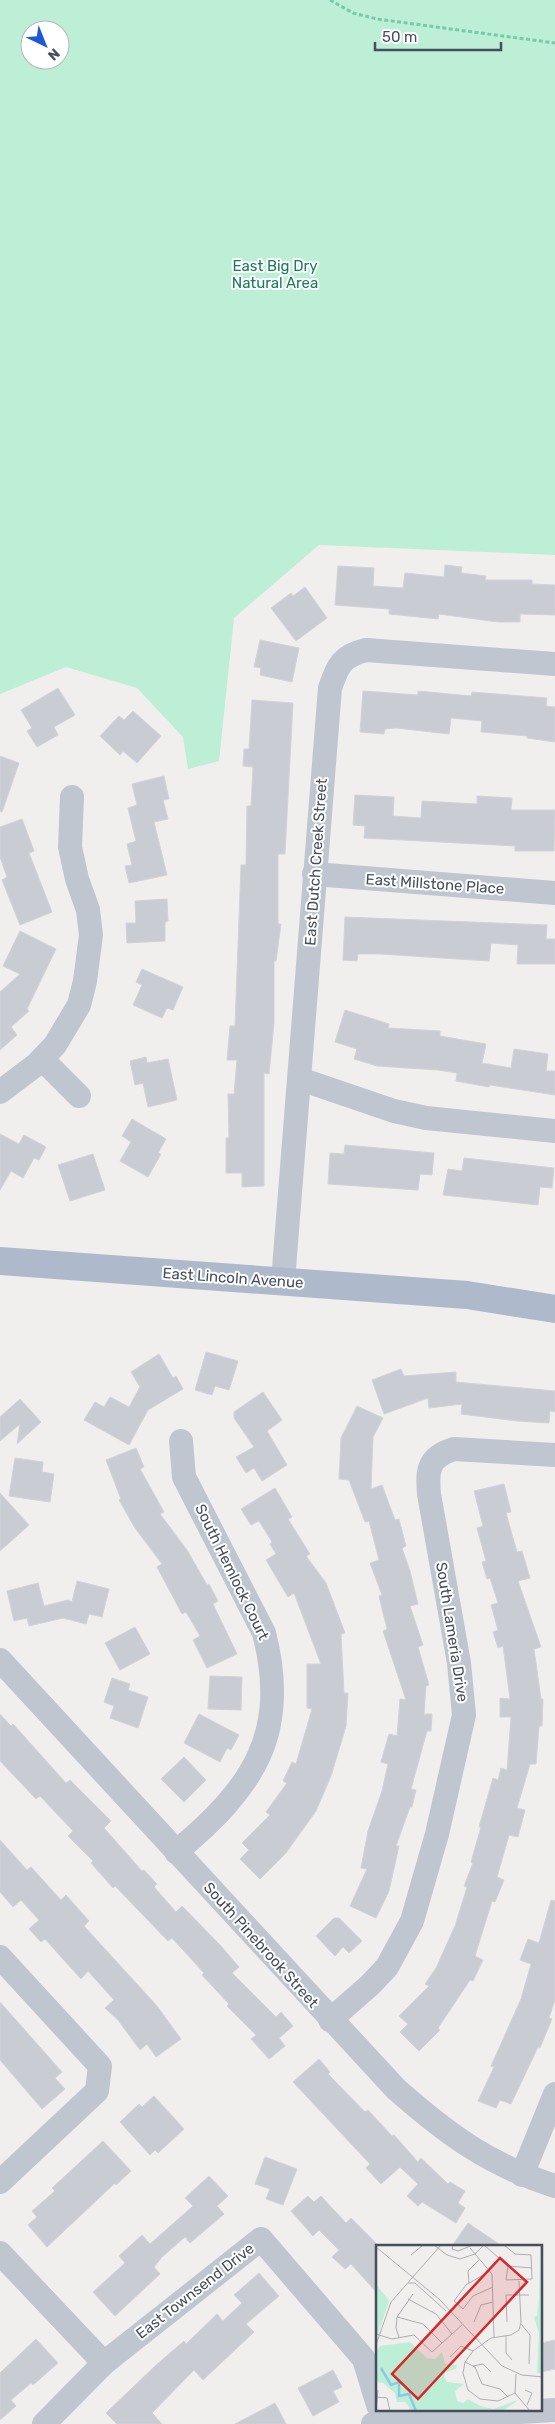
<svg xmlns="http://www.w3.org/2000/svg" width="555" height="2424" font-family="Rubik,sans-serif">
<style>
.green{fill:#bdeed6;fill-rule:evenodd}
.building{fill:#caccd4;stroke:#d2d3d9}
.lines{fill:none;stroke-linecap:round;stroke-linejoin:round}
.path{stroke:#75cbac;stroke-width:3;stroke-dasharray:4 2.5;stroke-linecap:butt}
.minor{stroke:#bfc6d0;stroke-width:24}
.major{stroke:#aeb9cc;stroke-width:28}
.labels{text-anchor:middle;stroke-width:4;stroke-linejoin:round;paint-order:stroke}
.park-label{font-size:15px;fill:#197b57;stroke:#fff}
.street-label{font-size:15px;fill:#464e5b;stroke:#fff}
.inset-river{fill:none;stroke:#8bc9ea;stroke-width:2.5}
.inset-road{fill:none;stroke:#adaeb3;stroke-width:1}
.view{fill:#d62828;fill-opacity:0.15;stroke:#d62828;stroke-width:2.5}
.inset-edge{fill:none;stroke:#464e5b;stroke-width:2.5}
</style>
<rect width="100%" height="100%" fill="#f1eeee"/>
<path class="green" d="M0,0h555v555l-236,-10 -85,73 -15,143 -31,8 -5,-32 -46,-49 -71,-21 -66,27zM30,30h30v30h-30z"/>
<g class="building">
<path d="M445,565l17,2 -1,6 25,3 -1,4h47v4l23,1v30l-35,-1v8h-22l-59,-8 -1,5 -49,-5v-5l-54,-4 3,-39 36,2 -1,18 30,2 2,-15 39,4z"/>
<path d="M305,587l22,31 -31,23 -25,-33 20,-15 2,3z"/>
<path d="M260,640l39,8 -7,34 -32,-7 1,-7 -7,-1z"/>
<path d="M58,688l17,27 -21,12 4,8 -21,12 -10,-16 5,-3 -11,-18z"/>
<path d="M363,691l55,4v-4l53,5 1,-4 75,6 -1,8 9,1v35l-28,-4v-2l-46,-4 1,-11 -31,-3 -2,16 -53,-6 -11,1 -1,5 -24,-2z"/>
<path d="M252,700l41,3 -8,151h-7v70h3l-5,37h-2v62l-5,51 -5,-1v113l-22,1v-14h-16v-35h3l-1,-44h6l3,-34h-10l3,-34h5l6,-161h5l1,-59h4l2,-39 -10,-1 1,-17h5z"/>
<path d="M133,711l28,25 -24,27 -14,-12 -3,4 -20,-19 19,-20 5,4z"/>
<path d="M0,756l19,7 -17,49 -2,-1z"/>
<path d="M164,776l5,23 -6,1 5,19 -14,3 13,53 -38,8 -4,-17 7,-1 -5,-21 9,-3 -8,-33 9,-3 -5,-21z"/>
<path d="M355,795l39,2 -1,19 28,2 1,-17 55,3v-8l35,2 -1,12h44l-1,41h-39v-5l-151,-8 1,-12 -12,-1z"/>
<path d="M22,819l12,32 -5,2 23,59 -32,13 -18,-45 5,-3 -7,-20v-30z"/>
<path d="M167,899l1,22 -3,1v19l-38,2 -1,-20h10l-1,-22z"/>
<path d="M345,917l202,8 -1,14h9v25h-38l1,-19 -27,-2 -2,18 -109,-7h-22l-1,7 -14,-1z"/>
<path d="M20,931l36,18 -29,60 2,2 -18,16 6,8 -17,15v-58l20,-18 -17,-8z"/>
<path d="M142,969l41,18 -10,23 -6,-2 -5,10 -29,-13 9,-20 -6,-3z"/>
<path d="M345,1010l44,14 -1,4 52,3v5l46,8 -4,19 29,5 3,-19 34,5 -2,17h9v24l-65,-10 -1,2 -33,-6 1,-8 -19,-3 -61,-4 -23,-7 3,-10 -22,-7z"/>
<path d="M146,1057l1,6 21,-4 9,41 -29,7 -5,-24 -8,2 -5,-24z"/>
<path d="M132,1119l34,20 -8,14 3,1 -13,23 -28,-16 11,-19 -9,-6z"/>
<path d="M0,1134l19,10 5,-9 22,12 -7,13 -5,-2 -11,20 -12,-7 -11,19z"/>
<path d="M345,1145l89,8 -2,22 -12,-1 -2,16 -90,-6 2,-31 14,1z"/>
<path d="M93,1154l12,36 -35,11 -12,-36z"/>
<path d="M464,1158l90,10 -2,20 -12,-1 -2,18 -95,-10 5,-26 14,2z"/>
<path d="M206,1352l32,9 -9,29 -14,-4 -3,9 -17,-5z"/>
<path d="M159,1354l14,24 3,-2 7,13 -35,21 -19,35 -45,-25 11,-18 9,5 6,-10 19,10 11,-20 -9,-15z"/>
<path d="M401,1369l3,7 52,-4v10l99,9v21l-5,-1 -1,12 -32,-2 -56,-7 1,-10 -33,4 -1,-10 -44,16 -12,-34z"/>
<path d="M263,1392l19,28 -15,11 20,34 -25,16 -8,-13 -8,5 -10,-16 18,-10 -20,-29v-6z"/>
<path d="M20,1399l21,23 -24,22 3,-20 -20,17v-24z"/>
<path d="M357,1406l26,12 -10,19 -2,52 11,-4 13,35 4,-1 7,27 -4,2 8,23 8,33 -8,2 13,39 -5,2 11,38 -3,1 -2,28h8l-1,17h-4l-16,58 5,1 -4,17h-2l-14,39h3l-10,45 -13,27 -26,-12 17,-37 -6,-1 7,-37 14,-40 6,-27 -7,-2 8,-28 8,2 3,-37 6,1 -23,-69 4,-2 -8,-33 3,-1 -12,-32 9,-3 -10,-39 -4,1 -16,-42 -10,-1 2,-41z"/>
<path d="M136,1448l8,19 -4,2 24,43 -4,2 27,36 20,35 2,-1 9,17 -5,3 24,50 -30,14 -14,-28 7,-4 -14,-24 -4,2 -25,-47 5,-3 -27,-36 -16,-28 2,-1 -15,-39z"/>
<path d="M15,1458l28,4 -1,10 12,2 -4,28 -41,-6z"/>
<path d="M504,1484l7,28 -5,1 11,39 5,-1 8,27 -12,3 23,66 -7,2 7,50h2l-1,27h-3l-3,38h-6l-13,44 8,2 -7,27 -9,-2 -12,42 7,3 -9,22 -3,-1 -17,55 8,4 -10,21 -3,-1 -32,48 2,2 -21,21 -19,-19 8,-8 -9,-8 30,-30 -4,-2 11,-16 19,-42 12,-39 -3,-1 9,-23 -2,-1 10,-35h-2l14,-49 5,2 3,-12 6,2 4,-53h-11v-19l10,1 -7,-53 -5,2 -5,-16 5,-2 -7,-25 7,-2 -8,-25 -3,1 -5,-17 4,-1 -9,-33 6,-2 -9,-35z"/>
<path d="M275,1488l17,29 -4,2 22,35 -4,2 20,27 19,50 -4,1 3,59h4l-2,33 -15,50 -15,35 -30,42 -26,26 -20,-20 9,-9 -7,-7 28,-28 -4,-3 21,-29 -4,-2 9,-19 4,2 16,-55 -5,-1v-44h14l-27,-71 -6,4 -22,-37 10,-6 -6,-10 2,-2 -13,-21 -8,4 -10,-16z"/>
<path d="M0,1493l29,32 -29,26z"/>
<path d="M77,1581l32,8 -7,28 -13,-3 -3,10 -23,-6 -34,8 -2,-8 -13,3 -7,-30 31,-8 6,23 24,-6 4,2z"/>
<path d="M135,1627l15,27 -30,16 -15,-27z"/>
<path d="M210,1676l32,1 -1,33 -33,-1z"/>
<path d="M112,1678l18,6 -2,6 20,7 -10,31 -28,-10 4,-12 -10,-4z"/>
<path d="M0,1714l11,12 2,-2 53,59 4,-3 41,41 -7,7 38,43 2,-1 13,14 -3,3 22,25 6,-6 39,40 18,21 -7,6 44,44 5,-5 12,14 -14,12 6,8 -16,13 -18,-20 5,-4 -29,-29 2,-2 -27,-29 2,-2 -32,-35 -4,3 -53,-55 -2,2 -22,-25 2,-2 -25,-25 5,-5 -33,-35 -4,3 -36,-38z"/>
<path d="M199,1714l40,21 -8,15 -4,-2 -7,14 -36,-19z"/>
<path d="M184,1757l22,23 -22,22 -23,-23z"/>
<path d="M0,1840l27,30 4,-3 30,33 5,-5 23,26 -5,5 73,80 24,33 -25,18 -9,-13 -7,6 -22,-30 -13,-12 9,-8 -26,-29 -7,8 -36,-40 -4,3 -12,-13 10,-9 -18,-20 -8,7 -13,-15z"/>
<path d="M551,1900l4,1v99l-6,18 3,1 -12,29 -2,-1 -27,57 -11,-4 -4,8 -18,-7 16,-34 -3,-1 30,-67 10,-35 -11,-4 8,-21 11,4z"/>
<path d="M334,1918h5l23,23 -13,12 -6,-6 -8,9 -19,-20z"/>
<path d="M0,2002l62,70 -7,6 10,11 -23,20 -42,-49z"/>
<path d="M319,2059l11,13 -2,2 37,38 3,-2 24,26 2,-1 24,27 3,-4 27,26 2,-2 15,9 -7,12 7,5 -9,15 -34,-21 -4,4 -11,-10 11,-12 -18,-17 -19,17 -15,-16 4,-4 -77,-82z"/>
<path d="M154,2096l30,33 -26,24 -3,-3 -5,5 -30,-33 19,-18 3,3z"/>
<path d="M103,2141l28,30 -15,14 -1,-2 -68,64 -19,-22 9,-8 -5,-6 23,-20 -3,-3z"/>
<path d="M265,2157l32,12 -14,36 -17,-6 4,-10 -15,-5z"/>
<path d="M209,2176l19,20 -11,10 7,8 -34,29 -5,-6 -23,20 -8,10 6,7 -45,42 -22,-24 32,-29 -6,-7 23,-21 8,9 43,-38 -8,-8z"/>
<path d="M308,2196l6,6 7,-6 25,27 5,-5 27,27v49l-27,-30 -6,5 -13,-12 7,-7 -20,-20 -6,6 -22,-25z"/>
<path d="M468,2223l34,23h-50z"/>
<path d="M259,2273l20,23 -33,28 8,8 -51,48 -9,-10 -42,43 10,11h-45l-11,-11 49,-47 29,-25 2,3 31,-30 6,7 19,-18 -8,-8z"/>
<path d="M36,2339l22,24 -25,22 -2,-2 -20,17 5,6 -16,14v-47z"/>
<path d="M555,2340v29l-14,3v-29z"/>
<path d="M333,2370l9,17 -9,4 6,11 -26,14 -15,-28z"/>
<path d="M275,2403l11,21h-51z"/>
</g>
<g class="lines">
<path class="path" d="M330,0l23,13 24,6 178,24"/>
<g class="minor">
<path d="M314,874l241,19"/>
<path d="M42,1059l37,37"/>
<path d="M300,1079l94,32 32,7 129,13"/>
<path d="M0,1092l37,-28 18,-19 24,-40 6,-24 6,-46 -3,-25 -11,-31 -7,-32 2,-50"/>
<path d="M283,1281l47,-593c8,-22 11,-32 36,-38l189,14"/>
<path d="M0,1660l396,429c51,45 93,76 159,97"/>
<path d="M176,1852c77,-64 114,-118 88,-219l-80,-156 -3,-36"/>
<path d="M0,1957l100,109 -3,25 -97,91"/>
<path d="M330,2020l40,-35 17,-18 25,-46 25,-87 27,-119 -5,-52 -30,-169c-2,-24 -1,-37 25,-45l101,6"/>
<path d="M522,2175l33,-81"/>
<path d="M0,2253l104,110"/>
<path d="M44,2424l60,-61 157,-124 103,120 14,46"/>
<path d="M373,2424l9,-4 173,-10"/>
</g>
<path class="major" d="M0,1261l467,34 88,14"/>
</g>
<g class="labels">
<g class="park-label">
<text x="275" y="271">East Big Dry<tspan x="275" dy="17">Natural Area</tspan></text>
</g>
<g class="street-label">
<text transform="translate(316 862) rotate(-86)" y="5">East Dutch Creek Street</text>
<text transform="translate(435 884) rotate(4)" y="5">East Millstone Place</text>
<text transform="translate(233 1278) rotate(4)" y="5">East Lincoln Avenue</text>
<text transform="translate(232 1572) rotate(64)" y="5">South Hemlock Court</text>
<text transform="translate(452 1632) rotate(81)" y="5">South Lameria Drive</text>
<text transform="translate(261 1945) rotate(48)" y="5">South Pinebrook Street</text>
<text transform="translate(195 2291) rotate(-38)" y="5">East Townsend Drive</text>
</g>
</g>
<g transform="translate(376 2245)">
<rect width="166" height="166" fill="#f1eeee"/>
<path d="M164,0h3l-1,128h-5l2,-40 -5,-16 3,-1 2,-18zM0,39l13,17 -13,38zM34,97l17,16 8,1 7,-7 3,12 12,1 -1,4 -11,3 -1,5 3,5 17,2 -9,7 2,10 6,2 5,-4 12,7 13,3 25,-9 -15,11h-94v-4l-4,-5h-8l-2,-9 -12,-10 -7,-1v-31l4,-5z" fill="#bdeed6"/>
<path class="inset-river" d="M5,123l10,17 8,-3v14l10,-2 7,17"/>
<path class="inset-road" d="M58,0l13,10 13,4 15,-5 9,-9M77,0l-1,4 6,2 15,-6M108,0l24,21 24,2M128,0l11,9 16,1 1,24 -26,1 2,-14M0,2l63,52 63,67 20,9 21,2M94,3l22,26 2,63M35,10l12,-10M114,26l-24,14 -12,16 9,8 10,-13 20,-9M32,38h7l31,28M93,38l-1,-12 12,-12M32,54l28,15 16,20M21,72l26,7 19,19M98,77l7,-17 12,-3M131,77l-1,-27h23M145,79l9,11 -1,29M0,89l16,5 22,-4 18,17 30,-27M130,91v17l6,7M23,92l-3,-9 1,-11 16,-23M0,100l15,-43 50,-57M74,112l11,-11 12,5M89,117l10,5 7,17 18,5 8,8M97,121l10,-2 8,8M140,129l-1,19 15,18M149,145l7,3 -5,12M139,148l-17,8 -18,-2 -12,-9 -5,-17 2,-11 8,-11 18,-13 20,-3 8,-5 2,-8 -2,-41M0,152l11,1 3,13M0,166l2,-21"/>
<path class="view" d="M124,13l27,24 -109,117 -26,-25z"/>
<rect width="166" height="166" class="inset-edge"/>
</g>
<g transform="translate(45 45) rotate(137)"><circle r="24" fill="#ffffff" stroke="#b5b8bd"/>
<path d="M0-4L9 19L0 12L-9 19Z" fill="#1d57dc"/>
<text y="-8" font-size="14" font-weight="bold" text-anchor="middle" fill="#464e5b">N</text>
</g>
<path d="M375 42v8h126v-8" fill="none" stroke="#464e5b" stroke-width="2.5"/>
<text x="382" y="42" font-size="15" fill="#464e5b" stroke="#ffffff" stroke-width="4" paint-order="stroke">50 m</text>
</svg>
